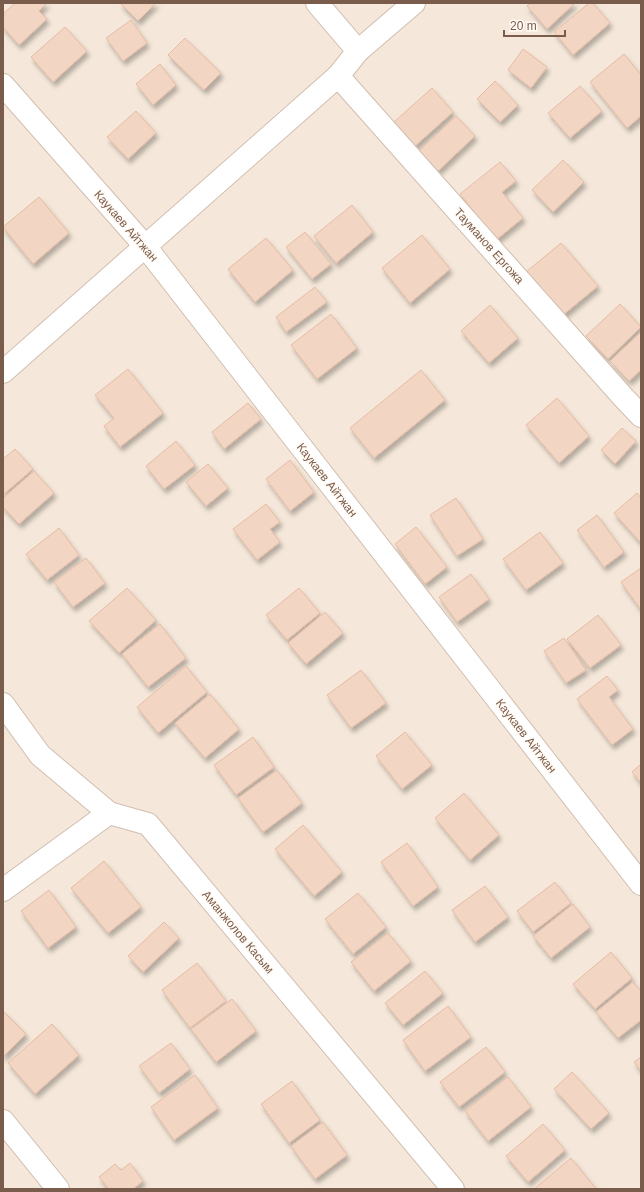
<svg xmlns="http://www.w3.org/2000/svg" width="644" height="1192" font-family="Helvetica,sans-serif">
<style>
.residential{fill:#f5e8da}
.building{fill:#f3d5c3;stroke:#e6bba3;filter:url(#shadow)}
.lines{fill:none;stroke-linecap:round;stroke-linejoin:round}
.street-casing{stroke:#d1beb0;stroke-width:24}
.street{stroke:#fff;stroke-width:22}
.labels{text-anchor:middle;stroke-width:3;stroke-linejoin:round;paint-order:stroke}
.street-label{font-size:12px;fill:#7a5c4d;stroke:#fffaf3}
</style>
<defs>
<filter id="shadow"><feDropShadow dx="2.5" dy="4.5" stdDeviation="2" flood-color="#0004"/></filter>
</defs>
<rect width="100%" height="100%" fill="#fdf6ec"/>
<rect class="residential" x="3" y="3" width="638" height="1186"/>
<g class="building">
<path d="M15,3h32l-8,8 8,8 -28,26 -16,-18v-13z"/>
<path d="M120,3h36l-18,18z"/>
<path d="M530,3h45l-28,26 -20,-23z"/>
<path d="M589,3h4l17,20 -37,32 -19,-23z"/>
<path d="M131,20l16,23 -24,18 -17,-23z"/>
<path d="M65,27l22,24 -34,31 -22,-25z"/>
<path d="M185,38l36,35 -17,17 -36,-35z"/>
<path d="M523,49l24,18 -16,21 -23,-18z"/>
<path d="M624,54l17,21v41l-14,12 -37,-46z"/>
<path d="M160,64l16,21 -23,20 -17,-21z"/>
<path d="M495,81l23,24 -18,17 -23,-23z"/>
<path d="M580,86l22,25 -32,27 -22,-25z"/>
<path d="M432,88l21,24 -38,34 -21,-24z"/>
<path d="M136,111l20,22 -28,26 -21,-22z"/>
<path d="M456,116l19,20 -37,35 -19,-20z"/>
<path d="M563,160l21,22 -31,30 -21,-22z"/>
<path d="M500,162l16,19 -14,11 21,26 -27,22 -36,-46z"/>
<path d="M39,197l30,36 -36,31 -30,-37z"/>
<path d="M352,205l21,27 -37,31 -22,-27z"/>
<path d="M305,232l26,32 -19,15 -26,-32z"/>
<path d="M422,235l28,34 -40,34 -28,-35z"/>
<path d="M266,238l27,32 -38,32 -27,-33z"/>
<path d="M561,243l37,43 -35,29 -37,-43z"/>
<path d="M315,287l12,15 -41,30 -10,-15z"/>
<path d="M620,304l21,23 -33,32 -22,-23z"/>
<path d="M490,305l28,33 -29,25 -28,-32z"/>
<path d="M331,314l26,34 -40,31 -26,-34z"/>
<path d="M641,332v38l-12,11 -19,-20z"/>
<path d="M128,369l35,44 -43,34 -16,-21 10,-8 -19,-23z"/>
<path d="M421,370l24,30 -71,58 -24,-30z"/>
<path d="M557,398l32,38 -30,27 -33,-38z"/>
<path d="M248,403l13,16 -37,30 -12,-17z"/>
<path d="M622,428l14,13 -21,23 -14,-14z"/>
<path d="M176,441l19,24 -31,24 -18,-23z"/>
<path d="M15,449l18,20 -30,26v-36z"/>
<path d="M290,460l24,32 -24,19 -24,-32z"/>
<path d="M208,464l20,24 -22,18 -20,-24z"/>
<path d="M34,471l20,22 -35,31 -16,-17v-9z"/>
<path d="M637,493l4,5v45l-27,-30z"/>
<path d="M456,498l27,41 -26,17 -27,-41z"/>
<path d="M266,504l14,18 -10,7 10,13 -23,18 -24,-31z"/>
<path d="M597,515l27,37 -20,15 -27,-37z"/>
<path d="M416,527l31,40 -22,17 -30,-40z"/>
<path d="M59,528l20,27 -32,25 -21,-26z"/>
<path d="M540,532l23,31 -37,27 -23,-31z"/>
<path d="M86,558l19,25 -32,24 -19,-25z"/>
<path d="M641,568v42l-20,-28z"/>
<path d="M471,574l18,25 -32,23 -18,-25z"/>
<path d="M127,588l29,32 -37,33 -30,-32z"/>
<path d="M299,588l21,25 -33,27 -21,-25z"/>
<path d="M325,612l18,21 -37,31 -18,-21z"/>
<path d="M598,615l23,30 -31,23 -23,-29z"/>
<path d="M160,624l26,34 -38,29 -26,-33z"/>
<path d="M564,638l22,32 -20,13 -22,-32z"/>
<path d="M186,666l21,26 -49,41 -21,-26z"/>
<path d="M361,670l25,33 -35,25 -24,-33z"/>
<path d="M607,676l11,14 -9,7 24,32 -21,16 -35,-46z"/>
<path d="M210,694l29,35 -34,29 -30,-35z"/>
<path d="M405,732l27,33 -30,24 -26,-33z"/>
<path d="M253,737l21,30 -38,28 -22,-30z"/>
<path d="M641,764v19l-9,-11z"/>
<path d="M277,770l25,33 -39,29 -25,-34z"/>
<path d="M464,793l35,42 -29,25 -35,-42z"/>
<path d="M303,825l39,47 -28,24 -39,-47z"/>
<path d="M407,843l31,44 -25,19 -32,-44z"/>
<path d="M104,861l37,46 -33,26 -37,-45z"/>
<path d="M555,882l16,21 -38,29 -16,-21z"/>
<path d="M485,886l23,31 -33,25 -23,-32z"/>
<path d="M49,890l27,37 -28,21 -27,-37z"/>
<path d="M358,893l28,34 -33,27 -28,-35z"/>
<path d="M573,904l17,23 -39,31 -18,-22z"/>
<path d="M164,922l15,16 -36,34 -15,-16z"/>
<path d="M388,933l23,28 -37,30 -23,-29z"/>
<path d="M611,952l21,26 -37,31 -22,-25z"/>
<path d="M197,963l29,38 -36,27 -28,-38z"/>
<path d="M425,971l18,22 -40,32 -18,-22z"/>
<path d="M633,982l8,9v29l-23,18 -22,-26z"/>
<path d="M232,999l24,32 -40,31 -25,-33z"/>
<path d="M448,1006l23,31 -46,34 -22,-31z"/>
<path d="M3,1011l23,23 -23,23z"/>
<path d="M52,1024l27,31 -44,39 -27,-31z"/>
<path d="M171,1043l19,26 -31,24 -20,-27z"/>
<path d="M486,1047l19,25 -46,35 -19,-25z"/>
<path d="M641,1057v14l-7,-9z"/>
<path d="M572,1072l37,41 -18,16 -37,-40z"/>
<path d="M195,1075l23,33 -44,32 -23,-33z"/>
<path d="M508,1077l23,30 -43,34 -23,-30z"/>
<path d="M292,1081l28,39 -31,23 -28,-39z"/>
<path d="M323,1122l24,33 -32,24 -24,-33z"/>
<path d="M543,1124l22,26 -37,32 -22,-26z"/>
<path d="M571,1158l25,31h-62z"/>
<path d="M130,1163l13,18 -10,8h-24l-10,-12 16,-13 6,6z"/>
</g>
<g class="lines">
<g class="street-casing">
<g id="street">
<path d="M317,3l41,48"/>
<path d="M338,76l285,321 18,19"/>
<path d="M3,85l142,161 496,638"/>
<path d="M3,372l335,-296 20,-25 56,-48"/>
<path d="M3,704l37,51 69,58 39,11 305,365"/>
<path d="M3,890l106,-77"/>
<path d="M3,1121l55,68"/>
</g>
</g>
<use href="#street" class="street"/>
</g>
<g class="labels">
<g class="street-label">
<text transform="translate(126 226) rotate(49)" y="4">Каукаев Айтжан</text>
<text transform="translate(489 246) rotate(48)" y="4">Тауманов Ергожа</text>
<text transform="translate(327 480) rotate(52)" y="4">Каукаев Айтжан</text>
<text transform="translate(526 736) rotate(52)" y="4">Каукаев Айтжан</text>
<text transform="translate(238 932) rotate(50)" y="4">Аманжолов Касым</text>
</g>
</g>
<rect width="644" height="1192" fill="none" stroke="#7a5c4d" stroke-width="8"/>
<path d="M504 30v6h61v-6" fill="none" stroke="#7a5c4d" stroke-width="2"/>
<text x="510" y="30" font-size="12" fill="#7a5c4d" stroke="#fffaf3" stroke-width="3" paint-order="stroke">20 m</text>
</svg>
